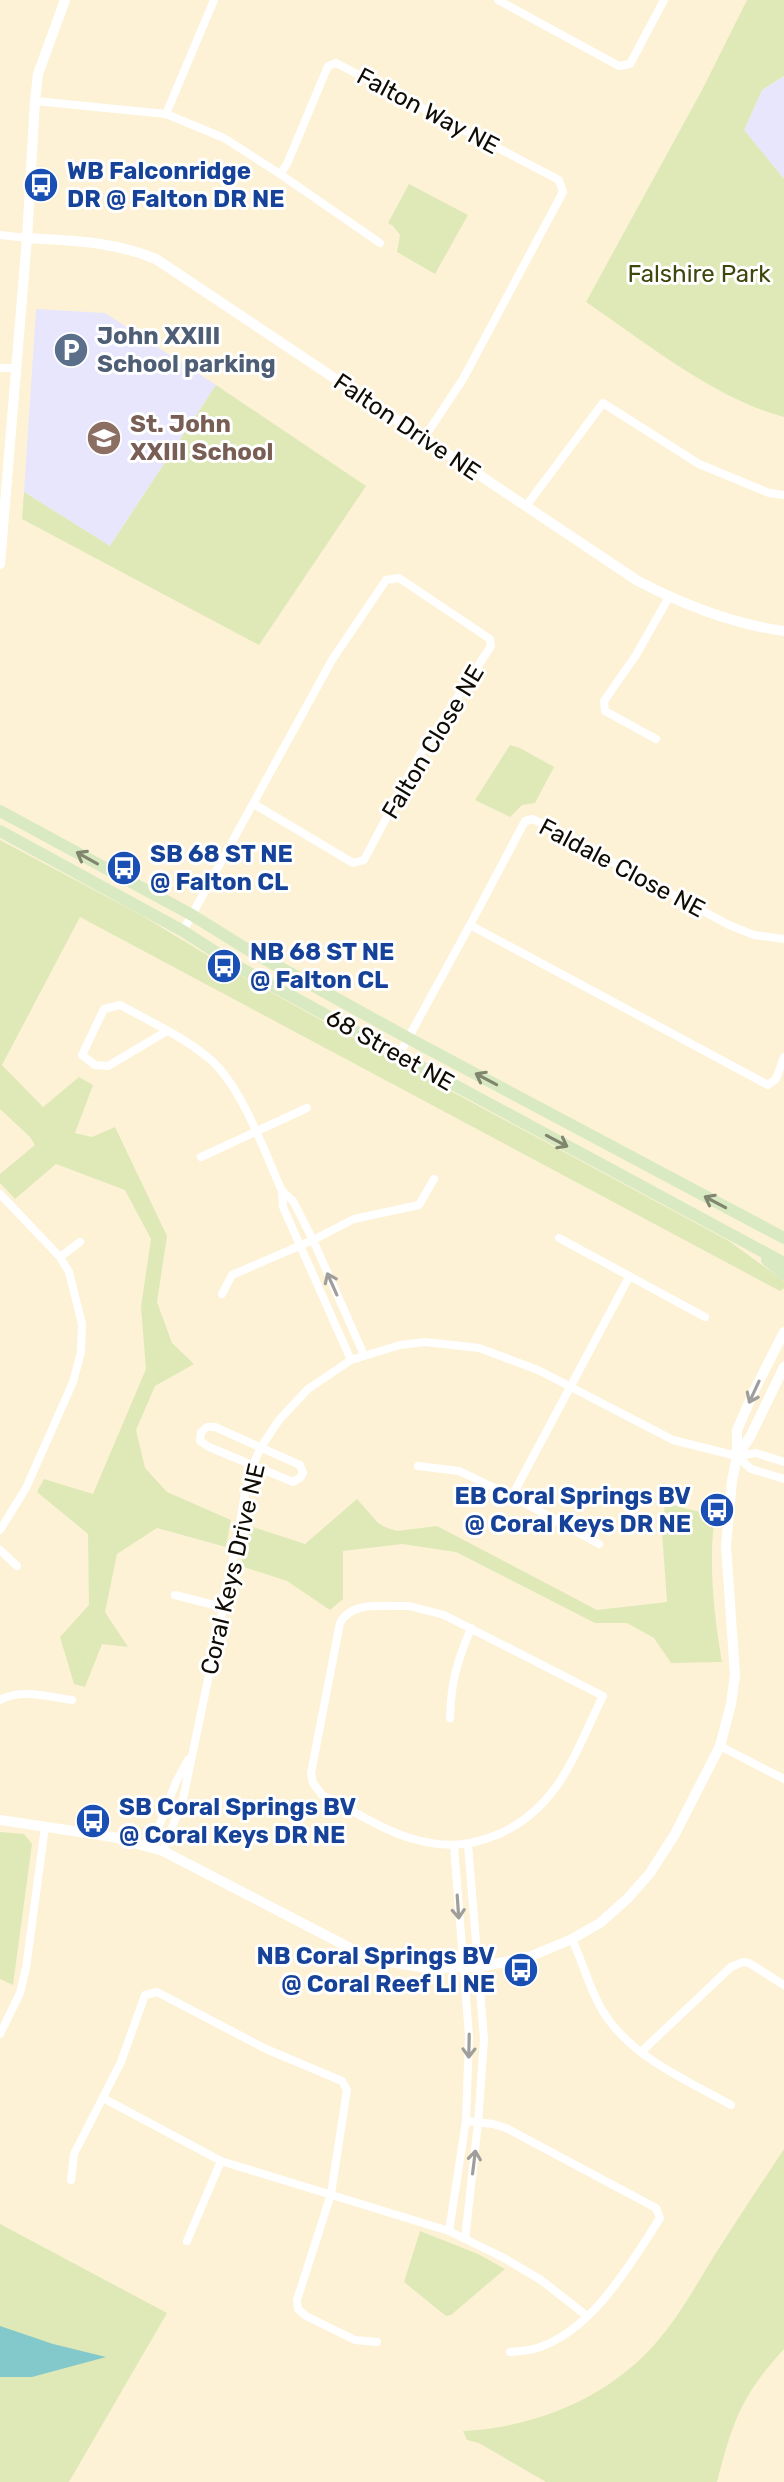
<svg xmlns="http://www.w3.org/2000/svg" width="784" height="2482" font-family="Rubik,sans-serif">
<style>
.education{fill:#e8e6fc}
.green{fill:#dfe9b7}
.water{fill:#83c8cb}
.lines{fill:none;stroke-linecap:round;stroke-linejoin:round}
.minor{stroke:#fff;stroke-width:8}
.tertiary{stroke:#fff;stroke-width:10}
.secondary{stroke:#d9eac3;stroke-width:12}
.oneway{stroke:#7f866d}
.oneway2{stroke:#9f9e9b}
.labels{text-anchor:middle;stroke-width:6;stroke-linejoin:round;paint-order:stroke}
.street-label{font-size:24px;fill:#100c04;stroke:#fff}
.transit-label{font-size:24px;font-weight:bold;fill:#164399;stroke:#fff;text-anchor:start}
.park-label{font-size:24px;fill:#3f470c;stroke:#fff}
.service-label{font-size:24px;font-weight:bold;fill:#4e5e75;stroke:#fff;text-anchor:start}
.education-label{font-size:24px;font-weight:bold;fill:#785e54;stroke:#fff;text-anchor:start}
</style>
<rect width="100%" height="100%" fill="#fdf2d6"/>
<g class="education">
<path d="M784,76v103l-40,-49 18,-40z"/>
<path d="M36,309l69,4 111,72 -106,161 -86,-54z"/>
</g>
<g class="green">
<path d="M747,0h37v76l-22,14 -18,40 40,49v238c-69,-18 -139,-75 -198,-115l116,-212z"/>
<path d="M409,184l59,31 -33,59 -38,-22 3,-17 -7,-9 -5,-3z"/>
<path d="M216,385l150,101 -107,159 -237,-126 2,-27 86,54z"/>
<path d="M510,745l10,3 34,19 -19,36 -13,2 -12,12 -35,-17z"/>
<path d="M0,840l141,75 104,63 152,84 332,179 55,40v7l-4,3 -700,-374 -78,148 41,42 36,-30 14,8 -18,48 17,4 23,-10 52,109 -10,66 15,41 22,21 -39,22 -19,44 9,38 22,24 64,28 -5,27 -69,-19 -40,26 -12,58 23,35 -26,-3 -17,43 -11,-3 -14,-47 29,-32 -1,-71 -51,-42 7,-13 49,15 53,-125 -5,-62 10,-68 -26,-49 -69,-26 -41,35 -15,-16v-9l35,-29 -5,-8 -30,-28z"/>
<path d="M357,1499l21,24 9,5 10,3 40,-5 160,84 70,-8 -5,-70 3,-29 50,13c-7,45 -1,101 7,146l-51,1 -17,-25 -27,-15h-32l-139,-71 -54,-8 -59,7v48l-13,11 -43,-29 -46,-15 9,-40 55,18z"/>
<path d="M0,1832l24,2 8,10 -19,141 -13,-6z"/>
<path d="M784,2149v200c-43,47 -51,72 -67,133h-171l-67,-39 -12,-3 -4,-9c79,-4 157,-38 205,-103 17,-22 31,-48 46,-72 23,-36 47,-72 70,-107z"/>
<path d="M0,2224l167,89 -98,169h-69z"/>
<path d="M420,2231l58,23 27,15 -54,46 -5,1 -42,-34z"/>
</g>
<path class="water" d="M0,2326l53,18 53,13 -74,20h-32z"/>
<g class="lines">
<g class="minor">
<path d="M498,0l121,66 11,-2 34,-64"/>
<path d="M35,101l131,13 58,24 56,36 7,-10 41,-98 8,-3 223,117 4,12 -100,187 -39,59"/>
<path d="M166,114l48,-114"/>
<path d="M280,174l100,69"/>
<path d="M0,235l27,3"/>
<path d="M0,368h15"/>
<path d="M526,506l77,-103 96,61 70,29 15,2"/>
<path d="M656,739l-51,-28 -1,-10 32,-46 33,-58"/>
<path d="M183,931l149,-271 54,-80 13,-2 91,61 1,7 -72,110 -55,104 -11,3 -99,-59"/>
<path d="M784,939l-30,-4 -25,-10 -196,-106 -8,2 -55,104 298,160 8,-6 8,-22"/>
<path d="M167,1031l-59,35 -13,-1 -13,-10 22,-46 16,-4c31,17 64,32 91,55 32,29 53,91 71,131l1,16 68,153"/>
<path d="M399,1055l71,-130"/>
<path d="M201,1157l106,-49"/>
<path d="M282,1191l11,10 20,39 51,115"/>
<path d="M0,1194l60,63 9,15 13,52 -1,28 -8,30 -47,106 -26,42"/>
<path d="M559,1238l146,79"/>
<path d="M60,1257l20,-15"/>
<path d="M222,1294l10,-19 81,-35 41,-21 65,-14 15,-26"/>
<path d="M207,1427h8l85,38 3,8 -3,5 -7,4 -84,-35 -9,-6 1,-9z"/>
<path d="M737,1456l14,13 33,10"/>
<path d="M418,1466l41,5 53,25 87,48"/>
<path d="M512,1496l117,-219"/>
<path d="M0,1550l17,16"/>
<path d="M175,1595l47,12"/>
<path d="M409,1606l35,9 159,81c-28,56 -43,111 -104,138 -31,13 -56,14 -89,4 -30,-9 -59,-29 -88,-43l-9,-12 -2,-10 29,-150c12,-23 46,-16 69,-17z"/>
<path d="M0,1700c21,-12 49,-3 72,0"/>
<path d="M450,1718c1,-37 7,-56 21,-90"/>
<path d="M720,1746l64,33"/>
<path d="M151,1847l25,-65 12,-22"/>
<path d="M163,1851l20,-52 54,-258 8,-48 8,-28 8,-18 18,-27 29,-31 43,-29 49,-15 25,-3 54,6 59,22 135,70 64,16 19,-3 28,9"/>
<path d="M572,1939c10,22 17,48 29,69 27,48 84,71 130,97"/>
<path d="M0,2034l20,-41 6,-25 19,-141"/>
<path d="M641,2052l90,-85 12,-5 6,1 35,22"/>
<path d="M103,2098l118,63 228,70 55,27 37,22 46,36"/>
<path d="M466,2121l27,3 13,4 150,80 4,10c-30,47 -69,115 -126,131 -8,2 -16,2 -24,3"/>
<path d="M71,2180l3,-26 47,-92 24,-67 12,-3 109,57 76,32 5,9 -16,104 -34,106 1,9 8,7 49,24 22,2"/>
<path d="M449,2231l17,-110 3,-85 -15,-190"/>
<path d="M465,2239l13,-116 6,-84 -16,-194"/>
<path d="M187,2241l34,-80"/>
</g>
<g class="tertiary">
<path d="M27,238c46,3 85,3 129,21l482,322c46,24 94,43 146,50"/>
<path d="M0,564l27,-326 8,-137 3,-27 27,-74"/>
<path d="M738,1455l12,-18 34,-70"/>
<path d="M0,1820l113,17 50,14 191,99 37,12 35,6 53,-1 50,-10 43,-18 28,-16 28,-25 22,-25 25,-39 45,-88 11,-42 4,-29 -9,-129 6,-65 5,-25v-26l18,-41 29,-57"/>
</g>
<g class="secondary">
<path d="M0,811l192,104 58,36 158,87 376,200"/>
<path d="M0,831l183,100 59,38 157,86 385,208"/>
<path d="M767,1260l17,14"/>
</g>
</g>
<defs><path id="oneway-shaft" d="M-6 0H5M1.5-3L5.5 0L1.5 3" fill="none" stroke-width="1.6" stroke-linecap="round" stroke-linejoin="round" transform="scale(2)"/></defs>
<g class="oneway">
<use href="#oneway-shaft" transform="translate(87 858) rotate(-151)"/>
<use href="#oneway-shaft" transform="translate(486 1079) rotate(-152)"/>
<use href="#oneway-shaft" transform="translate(557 1141) rotate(28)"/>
<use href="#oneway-shaft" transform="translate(715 1202) rotate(-152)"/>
</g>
<g class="oneway2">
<use href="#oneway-shaft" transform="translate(332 1284) rotate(-114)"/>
<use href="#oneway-shaft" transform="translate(754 1392) rotate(115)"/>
<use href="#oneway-shaft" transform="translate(458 1907) rotate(86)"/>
<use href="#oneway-shaft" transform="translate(469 2046) rotate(91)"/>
<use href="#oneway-shaft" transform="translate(474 2162) rotate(-83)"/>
</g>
<defs>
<g id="bus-disc" transform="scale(1.8)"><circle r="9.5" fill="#1a4fb4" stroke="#fff"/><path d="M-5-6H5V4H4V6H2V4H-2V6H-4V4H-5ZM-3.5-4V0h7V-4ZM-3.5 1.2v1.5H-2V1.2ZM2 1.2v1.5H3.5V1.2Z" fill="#fff"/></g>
<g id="parking-disc" transform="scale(1.8)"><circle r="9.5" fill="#5c6f8a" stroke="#fff"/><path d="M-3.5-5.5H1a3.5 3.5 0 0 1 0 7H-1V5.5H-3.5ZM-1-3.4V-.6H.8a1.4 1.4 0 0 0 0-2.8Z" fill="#fff"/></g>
<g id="school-disc" transform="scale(1.8)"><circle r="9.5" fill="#8d6e63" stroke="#fff"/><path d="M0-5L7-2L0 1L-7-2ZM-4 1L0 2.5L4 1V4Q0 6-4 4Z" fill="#fff"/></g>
</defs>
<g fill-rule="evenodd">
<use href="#bus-disc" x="41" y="185"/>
<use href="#parking-disc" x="71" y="350"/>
<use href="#school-disc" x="104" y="438"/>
<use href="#bus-disc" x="124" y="868"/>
<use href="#bus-disc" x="224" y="966"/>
<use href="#bus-disc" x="717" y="1510"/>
<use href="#bus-disc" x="93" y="1821"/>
<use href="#bus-disc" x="521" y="1970"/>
</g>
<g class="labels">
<g class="street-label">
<text transform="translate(428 111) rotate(28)" y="8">Falton Way NE</text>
<text transform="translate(407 427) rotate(34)" y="8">Falton Drive NE</text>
<text transform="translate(433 742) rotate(-59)" y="8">Falton Close NE</text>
<text transform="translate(622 868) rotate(28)" y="8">Faldale Close NE</text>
<text transform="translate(390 1050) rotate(29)" y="8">68 Street NE</text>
<text transform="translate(233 1569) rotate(-77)" y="8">Coral Keys Drive NE</text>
</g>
<g class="transit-label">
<text x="67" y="179">WB Falconridge<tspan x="67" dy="28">DR @ Falton DR NE</tspan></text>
<text x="150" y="862">SB 68 ST NE<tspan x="150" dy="28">@ Falton CL</tspan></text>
<text x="250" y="960">NB 68 ST NE<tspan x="250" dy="28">@ Falton CL</tspan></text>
<text x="691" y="1504" text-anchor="end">EB Coral Springs BV<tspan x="691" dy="28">@ Coral Keys DR NE</tspan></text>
<text x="119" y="1815">SB Coral Springs BV<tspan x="119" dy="28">@ Coral Keys DR NE</tspan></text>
<text x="495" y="1964" text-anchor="end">NB Coral Springs BV<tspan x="495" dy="28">@ Coral Reef LI NE</tspan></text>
</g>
<g class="park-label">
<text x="699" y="282">Falshire Park</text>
</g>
<g class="service-label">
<text x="97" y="344">John XXIII<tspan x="97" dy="28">School parking</tspan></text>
</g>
<g class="education-label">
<text x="130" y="432">St. John<tspan x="130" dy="28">XXIII School</tspan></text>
</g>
</g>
</svg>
